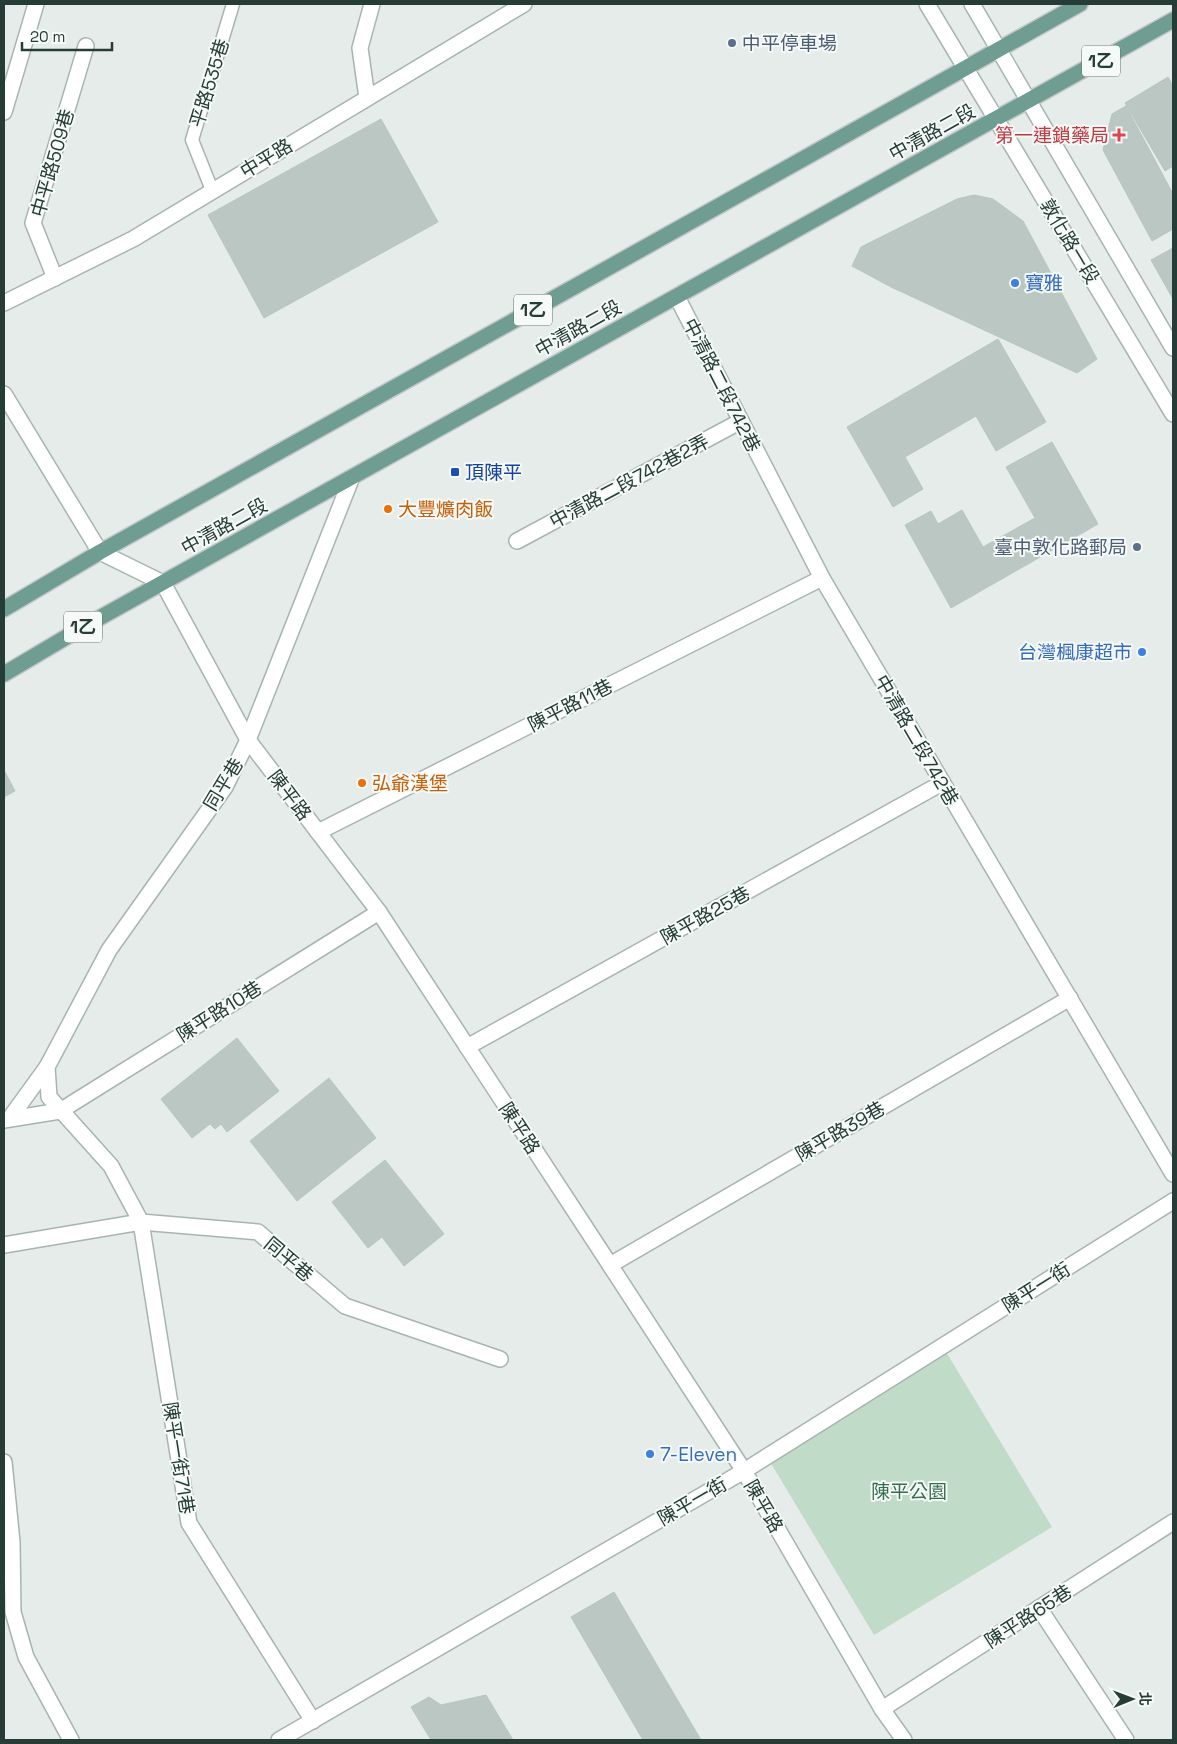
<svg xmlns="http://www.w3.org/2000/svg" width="1177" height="1744" font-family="'Space Grotesk','Noto Sans TC',sans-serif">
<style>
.green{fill:#c0dbc8}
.building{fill:#bac7c2;stroke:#b8c5c0}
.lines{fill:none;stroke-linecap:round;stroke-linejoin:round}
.service-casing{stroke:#a8b4b0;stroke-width:15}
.minor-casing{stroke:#a8b4b0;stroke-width:18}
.tertiary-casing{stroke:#a8b4b0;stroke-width:18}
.primary-casing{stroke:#c2c8c7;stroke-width:18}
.service{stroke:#fff;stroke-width:12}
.minor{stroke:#fff;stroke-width:15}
.tertiary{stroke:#fff;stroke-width:15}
.primary{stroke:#6f9d91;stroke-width:15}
.service-dot{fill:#5c6f8a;stroke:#f5f9f7;stroke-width:2}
.health-dot{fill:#e0444e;stroke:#f5f9f7;stroke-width:2}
.shop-dot{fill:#3f7fe0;stroke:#f5f9f7;stroke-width:2}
.transit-dot{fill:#1a4fb4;stroke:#f5f9f7;stroke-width:2}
.food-dot{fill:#e8710a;stroke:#f5f9f7;stroke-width:2}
.labels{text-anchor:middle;stroke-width:4;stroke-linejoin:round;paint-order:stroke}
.shield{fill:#f5f9f7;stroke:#647571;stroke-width:1}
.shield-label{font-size:18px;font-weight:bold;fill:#263c37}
.service-label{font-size:19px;fill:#4e5e75;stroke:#f5f9f7;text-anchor:start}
.street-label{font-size:19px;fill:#263c37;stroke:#f5f9f7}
.health-label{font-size:19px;fill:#be3a42;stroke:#f5f9f7;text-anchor:end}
.shop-label{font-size:19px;fill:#366cbe;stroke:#f5f9f7;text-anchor:start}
.transit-label{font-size:19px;fill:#164399;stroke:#f5f9f7;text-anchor:start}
.food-label{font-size:19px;fill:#c56008;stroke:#f5f9f7;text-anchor:start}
.park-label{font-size:19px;fill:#356f4c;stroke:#f5f9f7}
</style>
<rect width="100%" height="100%" fill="#e5ece9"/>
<path class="green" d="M943,1347l109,180 -178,108 -108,-180z"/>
<g class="building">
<path d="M1168,77l5,9v80l-8,5 -40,-68z"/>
<path d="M1126,106l47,88v35l-21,12 -49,-91 9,-36z"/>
<path d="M381,119l57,103 -174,96 -56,-103z"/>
<path d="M974,195l19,4 30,22 74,138 -20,14 -186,-86 -39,-21 9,-19 96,-48z"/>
<path d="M1173,248v51l-22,-39z"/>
<path d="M998,339l48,83 -50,29 -20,-35 -71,41 18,32 -30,18 -46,-80z"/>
<path d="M1052,442l46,82 -147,84 -46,-83 26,-14 7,13 24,-14 21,37 52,-29 -29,-51z"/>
<path d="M4,770l11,21 -11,6z"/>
<path d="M237,1038l42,53 -52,41 -6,-8 -6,5 -5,-5 -18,14 -31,-39z"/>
<path d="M329,1078l47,60 -79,63 -47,-60z"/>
<path d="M385,1160l59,74 -40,32 -22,-29 -14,11 -36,-46z"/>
<path d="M614,1592l87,148h-58l-72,-123z"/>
<path d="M486,1695l27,45h-82l-20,-33 18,-10 12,8z"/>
</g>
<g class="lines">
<g class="service-casing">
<path id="service" d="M212,190l-20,-50 41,-136"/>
</g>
<g class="minor-casing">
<g id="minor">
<path d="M367,98l-7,-50 12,-44"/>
<path d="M4,112l32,-108"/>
<path d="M55,278l-22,-55 53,-177"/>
<path d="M677,297l145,281 351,596"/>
<path d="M4,303l129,-64 391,-235"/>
<path d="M4,394l96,158 63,31 85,157 131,172 231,353 134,206 138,238 22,31"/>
<path d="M352,477l-104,263 -23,47 -116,163 -62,117 2,30 62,69 30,56 117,10 87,74 155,53"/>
<path d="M517,541l224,-120"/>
<path d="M318,832l504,-254"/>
<path d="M467,1047l475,-264"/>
<path d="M10,1118l37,-51"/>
<path d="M4,1120l56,-9 319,-199"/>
<path d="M4,1245l137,-23 48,301 124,198"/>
<path d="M610,1265l460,-267"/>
<path d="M4,1462l8,80 1,70 13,45 45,83"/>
<path d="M1039,1608l87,132"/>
<path d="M882,1709l291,-187"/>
<path d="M279,1740l465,-269 429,-270"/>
</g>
</g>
<g class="tertiary-casing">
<g id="tertiary">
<path d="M927,4l246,410"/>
<path d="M972,4l201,344"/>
</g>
</g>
<g class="primary-casing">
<g id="primary">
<path d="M4,609l96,-57 980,-548"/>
<path d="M4,674l81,-48 267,-149 821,-457"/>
</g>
</g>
<use href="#service" class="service"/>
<use href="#minor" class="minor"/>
<use href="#tertiary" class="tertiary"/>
<use href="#primary" class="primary"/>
</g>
<g class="service-dot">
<circle cx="732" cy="43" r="5"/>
<circle cx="1137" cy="547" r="5"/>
</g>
<path class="health-dot" d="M1116.5 127.5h5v5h5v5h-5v5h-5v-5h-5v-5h5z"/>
<g class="shop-dot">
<circle cx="1015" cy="283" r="5"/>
<circle cx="1142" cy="652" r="5"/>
<circle cx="650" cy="1454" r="5"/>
</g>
<rect class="transit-dot" x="450" y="467" width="10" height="10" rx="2.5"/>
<g class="food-dot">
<circle cx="388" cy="509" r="5"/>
<circle cx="362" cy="783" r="5"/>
</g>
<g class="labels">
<g class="shield">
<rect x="1082" y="45.5" width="38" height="31" rx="4"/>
<rect x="514" y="294.5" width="38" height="31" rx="4"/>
<rect x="64" y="611.5" width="38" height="31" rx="4"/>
</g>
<g class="shield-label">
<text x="1101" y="67">1乙</text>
<text x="533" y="316">1乙</text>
<text x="83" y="633">1乙</text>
</g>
<g class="service-label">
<text x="742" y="50">中平停車場</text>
<text x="1127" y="554" text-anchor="end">臺中敦化路郵局</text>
</g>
<g class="street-label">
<text transform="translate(209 83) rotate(-73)" y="7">平路535巷</text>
<text transform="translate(932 132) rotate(-29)" y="7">中清路二段</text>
<text transform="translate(266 158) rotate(-31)" y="7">中平路</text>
<text transform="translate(52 163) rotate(-74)" y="7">中平路509巷</text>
<text transform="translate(1070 241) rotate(59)" y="7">敦化路一段</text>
<text transform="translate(578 328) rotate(-29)" y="7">中清路二段</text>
<text transform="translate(722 385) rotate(63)" y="7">中清路二段742巷</text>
<text transform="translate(629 481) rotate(-28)" y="7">中清路二段742巷2弄</text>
<text transform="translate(224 526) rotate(-29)" y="7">中清路二段</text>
<text transform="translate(570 705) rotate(-27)" y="7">陳平路11巷</text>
<text transform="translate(917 740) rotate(60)" y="7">中清路二段742巷</text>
<text transform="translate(223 784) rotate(-59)" y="7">同平巷</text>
<text transform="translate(290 795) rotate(53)" y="7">陳平路</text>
<text transform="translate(705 915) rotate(-29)" y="7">陳平路25巷</text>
<text transform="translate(219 1011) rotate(-32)" y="7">陳平路10巷</text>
<text transform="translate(520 1128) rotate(57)" y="7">陳平路</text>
<text transform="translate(840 1131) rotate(-30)" y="7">陳平路39巷</text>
<text transform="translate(289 1259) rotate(40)" y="7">同平巷</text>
<text transform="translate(1036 1287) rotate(-32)" y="7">陳平一街</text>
<text transform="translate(179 1458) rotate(81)" y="7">陳平一街71巷</text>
<text transform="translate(692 1501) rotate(-30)" y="7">陳平一街</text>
<text transform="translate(764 1506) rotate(60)" y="7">陳平路</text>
<text transform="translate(1028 1616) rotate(-33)" y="7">陳平路65巷</text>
</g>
<g class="health-label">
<text x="1109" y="142">第一連鎖藥局</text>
</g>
<g class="shop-label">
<text x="1025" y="290">寶雅</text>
<text x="1132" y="659" text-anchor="end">台灣楓康超市</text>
<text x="660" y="1461">7-Eleven</text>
</g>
<g class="transit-label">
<text x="465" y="479">頂陳平</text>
</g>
<g class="food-label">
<text x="398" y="516">大豐爌肉飯</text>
<text x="372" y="790">弘爺漢堡</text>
</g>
<g class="park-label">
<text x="909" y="1498">陳平公園</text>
</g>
</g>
<rect width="1177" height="1744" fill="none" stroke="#263c37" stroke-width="10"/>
<g transform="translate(1132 1699) rotate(89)" stroke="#f5f9f7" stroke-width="4" paint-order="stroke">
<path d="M0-4L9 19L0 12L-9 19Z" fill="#263c37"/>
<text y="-8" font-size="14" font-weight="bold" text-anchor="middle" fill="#263c37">北</text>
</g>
<path d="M22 42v8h90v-8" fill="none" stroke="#263c37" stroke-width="2.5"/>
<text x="30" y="42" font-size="15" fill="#263c37" stroke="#f5f9f7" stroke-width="4" paint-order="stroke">20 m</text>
</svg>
